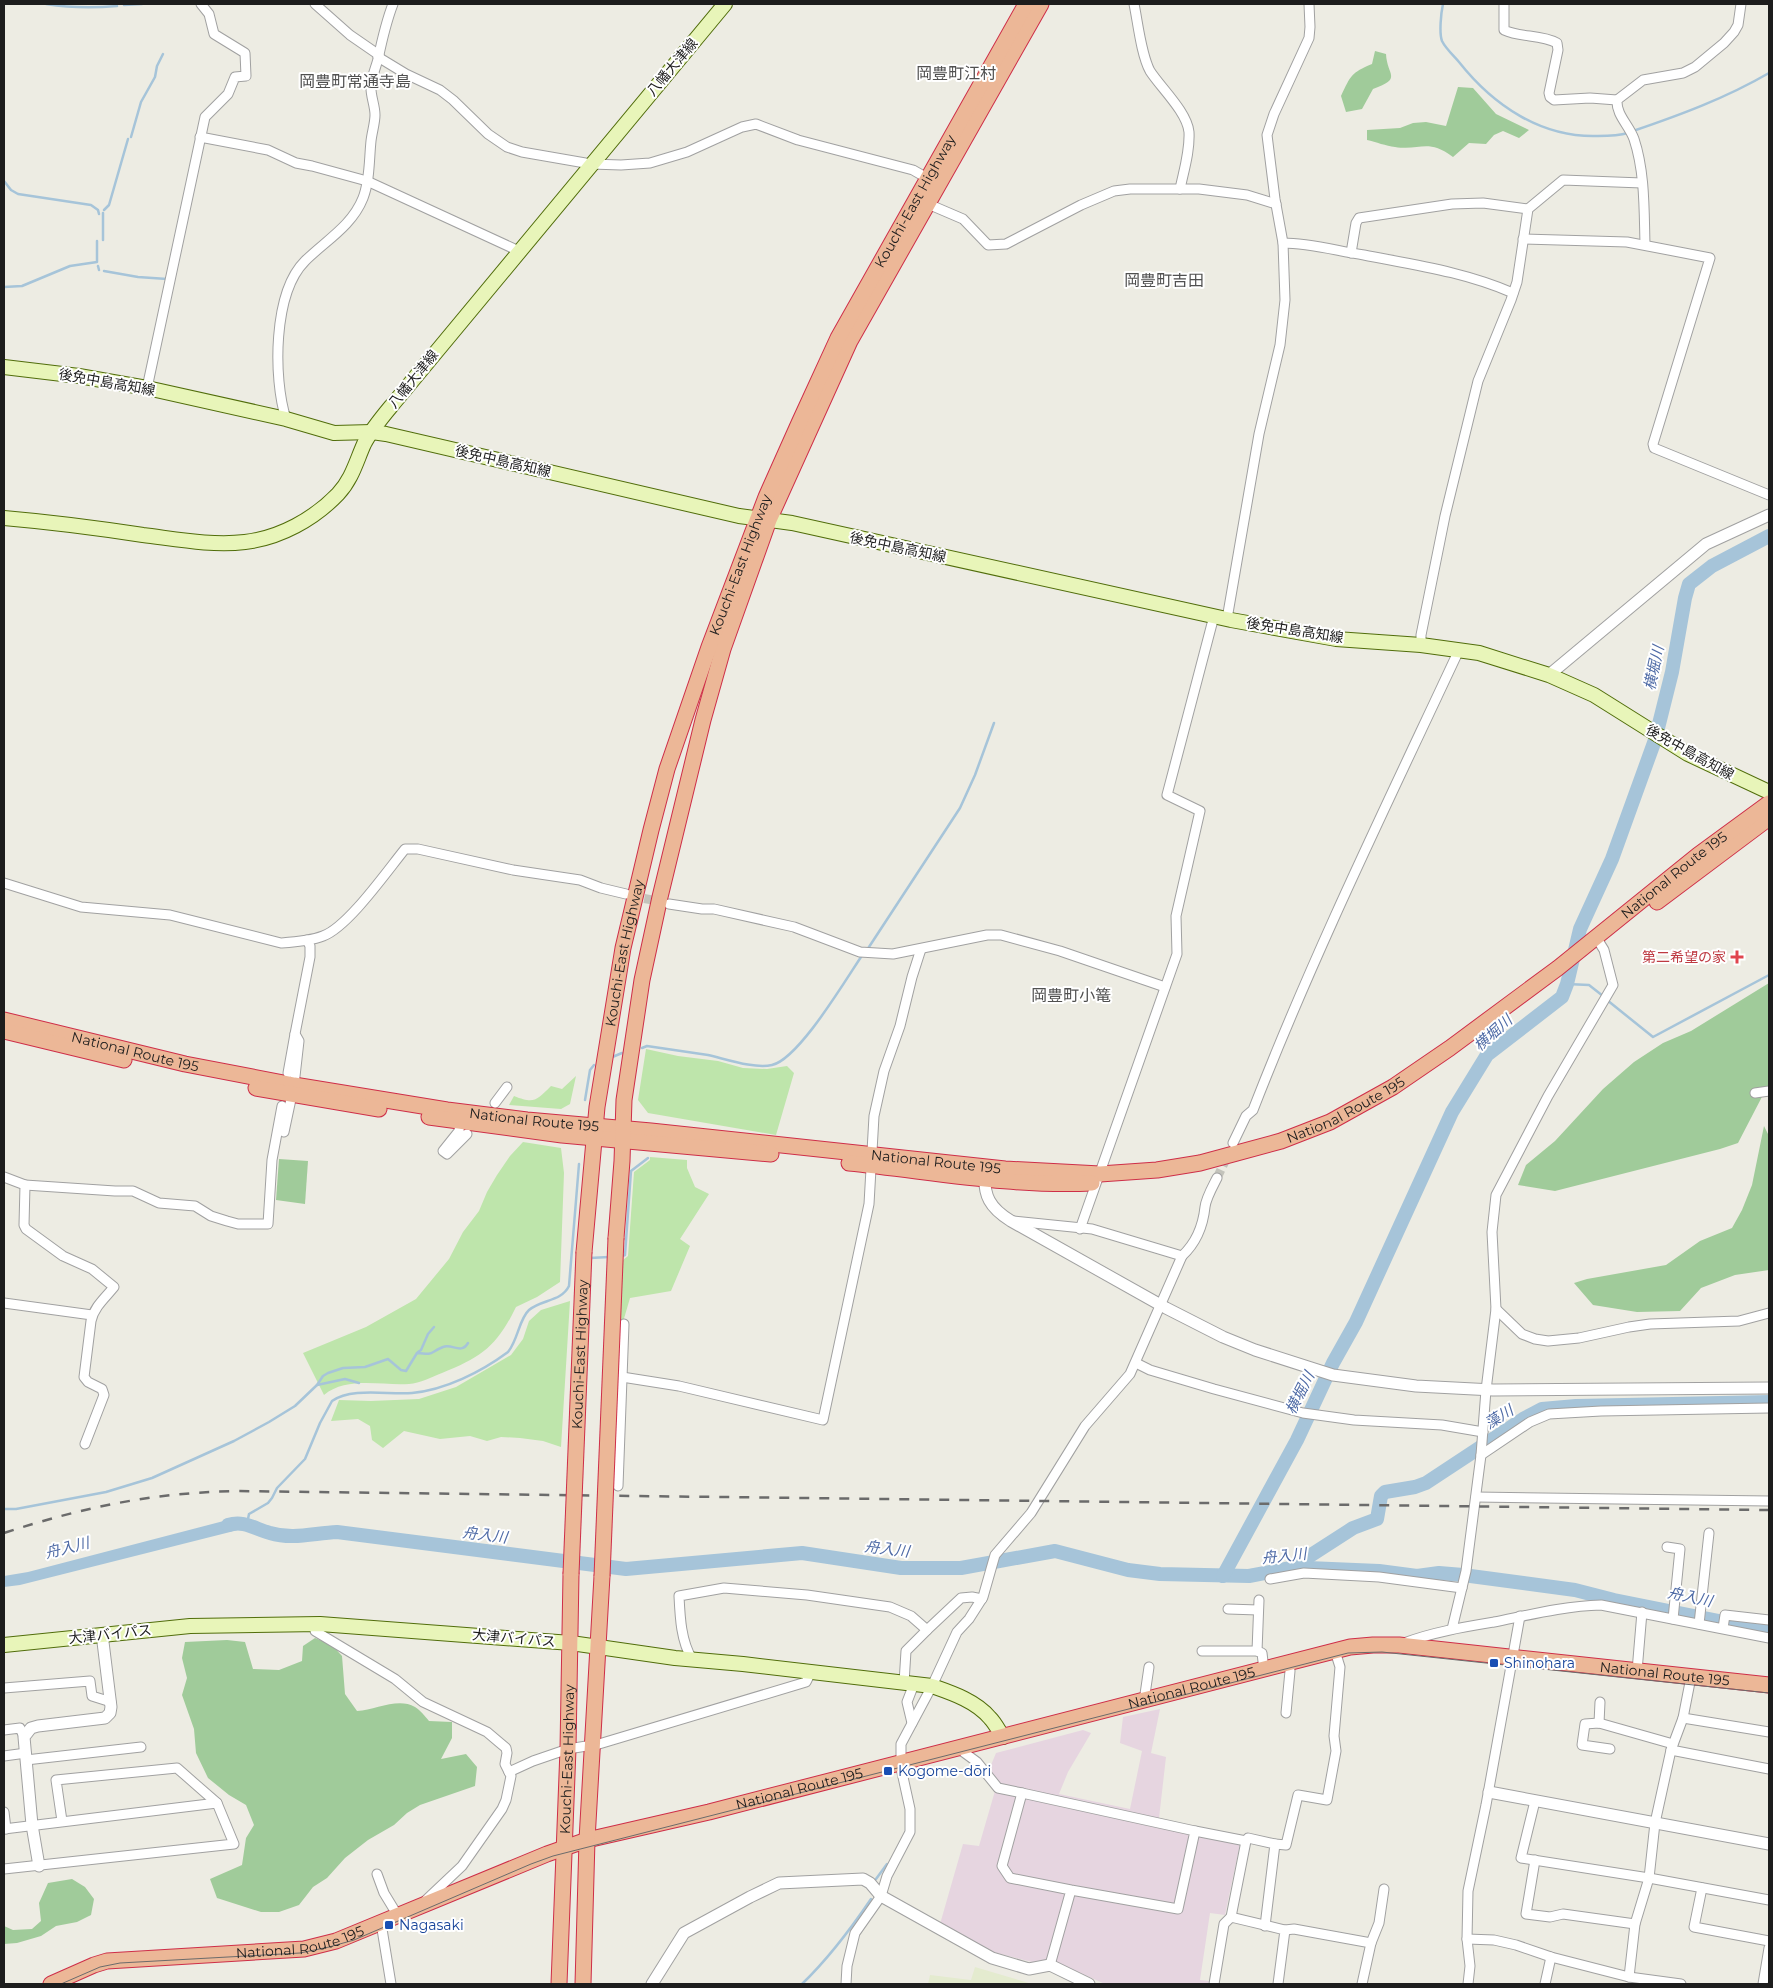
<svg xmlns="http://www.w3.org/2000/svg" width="1773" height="1988" font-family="Montserrat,'Noto Sans JP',sans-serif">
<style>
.industrial{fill:#e6d5e0}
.farmland{fill:#e4ebcf}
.grass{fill:#bee5ab}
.forest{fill:#a0cb9a}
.water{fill:#a6c4d9}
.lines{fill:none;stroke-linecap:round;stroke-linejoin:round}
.stream{stroke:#a6c4d9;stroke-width:2.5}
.river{stroke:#a6c4d9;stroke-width:14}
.minor-tunnel{stroke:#c3c3bb;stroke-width:9;stroke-dasharray:9 4.5;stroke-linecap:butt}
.minor-casing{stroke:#a1a1a1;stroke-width:11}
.tertiary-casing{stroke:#a1a1a1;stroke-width:13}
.secondary-casing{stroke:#516d0b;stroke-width:16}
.trunk-casing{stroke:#ce2e48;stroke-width:17}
.minor{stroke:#fff;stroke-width:9}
.tertiary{stroke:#fff;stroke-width:11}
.secondary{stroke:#e8f5b9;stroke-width:14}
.trunk{stroke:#ecb797;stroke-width:15}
.tram{stroke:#6b6b6b;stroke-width:1}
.rail{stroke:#6b6b6b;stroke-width:2.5;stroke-dasharray:10 10;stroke-linecap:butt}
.trunk-bridge-casing{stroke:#ce2e48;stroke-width:17;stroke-linecap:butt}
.trunk-bridge{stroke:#ecb797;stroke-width:15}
.health-dot{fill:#e0444e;stroke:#fff;stroke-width:2}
.transit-dot{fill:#1a4fb4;stroke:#fff;stroke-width:2}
.labels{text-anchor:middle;stroke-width:4;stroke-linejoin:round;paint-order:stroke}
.street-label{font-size:14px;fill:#1d1d1d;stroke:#fff}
.health-label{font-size:14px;fill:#be3a42;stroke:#fff;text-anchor:end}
.transit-label{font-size:14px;fill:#164399;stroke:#fff;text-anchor:start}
.water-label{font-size:15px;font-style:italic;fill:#4f6ba6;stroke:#fff}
.quarter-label{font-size:16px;fill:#505050;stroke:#fff}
</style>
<rect width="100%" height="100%" fill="#edece3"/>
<path class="industrial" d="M1160,1709l-9,44 15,4 -8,70 82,17 -15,71 -15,-2 -10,67 9,1 -1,3h-103l-43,-19 -30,-3 -39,-10 -53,-28 23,-80 16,2 18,-62 -8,-14 7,-17 87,-23 8,3 -23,39 -9,22 71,15 12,-58 -22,-8 3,-26z"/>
<path class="farmland" d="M975,1967l57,17h-104l2,-9 41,5z"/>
<g class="grass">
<path d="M646,1049l32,7 40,5 25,7 24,1 20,-3 7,7 -18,62 -128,-22 -10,-13z"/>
<path d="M576,1076l-6,28 -9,5 -52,-4 5,-9c20,8 22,5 37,-10l11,3z"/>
<path d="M523,1142l38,6 3,25 -4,109 -23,15 -21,10c-19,39 -34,50 -74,66 -10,4 -22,10 -33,11 -27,2 -62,-8 -85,11l-21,-42 63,-26 50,-28 33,-40 14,-27 16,-21 8,-19 10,-17 13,-19z"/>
<path d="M650,1157l37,3v8l8,19 14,7 -29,45 10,7 -19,45 -41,7 -7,24h-3l3,-62 5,-4 6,-84 16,-12z"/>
<path d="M570,1301l-9,146 -18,-6 -23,-3 -19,-1 -14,4 -17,-5 -30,3 -36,-8 -21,17 -11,-8 -2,-14 -12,-7 -27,2 8,-21 32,1 48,-2 37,-12 55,-32 12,-16 6,-18 12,-11z"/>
</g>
<g class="forest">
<path d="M1375,51l11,3c1,22 17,24 -13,35l-11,20 -16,3 -5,-16c10,-21 10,-23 31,-32z"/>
<path d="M1458,87l15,1 23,26 33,16 -10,8 -16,-7 -9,4 -8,9 -17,-1 -16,14c-26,-19 -32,-6 -58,-10 -9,-1 -19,-5 -28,-7v-10l33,-2 13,-5 13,-1 20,4z"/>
<path d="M1769,983v108h-4l-27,52 -18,6 -165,42 -37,-6 8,-20 29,-24 48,-52 31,-27 29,-19 28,-12z"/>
<path d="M1764,1126l5,10v134l-34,5 -34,13 -21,23 -43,1 -44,-7 -19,-22 13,-4 79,-14 34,-24 32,-13 10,-18 10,-25z"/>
<path d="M279,1159l29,2 -3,43 -29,-4z"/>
<path d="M315,1638l17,7 10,11 3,38 12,17c19,-1 41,-14 58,-4 5,3 10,9 14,14l23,1v16l-11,21 25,-5 11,13 -2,19 -55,19 -13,8 -13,12 -26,15 -23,18 -18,20 -14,9 -14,18 -20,7h-18l-44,-14 -7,-19 32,-14 4,-27 8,-13 -8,-20 -17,-10 -21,-17 -12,-25 -2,-24 -12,-34 5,-17 -5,-20 3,-16 42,-2 18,2 8,27 26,1 23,-9 1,-15z"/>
<path d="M72,1879l13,8 9,12 -3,16 -14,7 -21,4 -15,10 -24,7 -13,1v-18l9,4 19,-1 9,-8 -2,-18 9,-20z"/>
</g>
<path class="water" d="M239,1517l6,2 1,9 -226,57 -16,2v-11l24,-4z"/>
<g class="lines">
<g class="stream">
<path d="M46,4c25,4 47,4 71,2"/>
<path d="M1443,4c-2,9 -4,29 -1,37 4,8 12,15 17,21 34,43 82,76 139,74 10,0 20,0 30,-3"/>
<path d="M124,5l18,-1"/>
<path d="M1633,131c47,-16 93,-33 136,-58"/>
<path d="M131,137l10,-35 14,-25 2,-11 6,-12"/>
<path d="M4,181l7,9 7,4 73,11 7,5 1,4"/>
<path d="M104,210l5,-5 19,-66"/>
<path d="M103,240v-27"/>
<path d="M98,266l1,4"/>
<path d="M104,271l34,6 29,2"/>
<path d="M4,287l18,-1 48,-20 27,-4v-21"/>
<path d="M867,950l93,-142 15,-33 19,-52"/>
<path d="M1567,984l22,1 14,11"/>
<path d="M1607,1000l46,37 116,-62"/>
<path d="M642,1048l5,-2c20,3 40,6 61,9 18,4 46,14 64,10 27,-6 74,-86 91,-111"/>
<path d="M610,1058l12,-5"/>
<path d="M585,1100l5,-30 4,-5"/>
<path d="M620,1257l5,-2 6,-84 17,-13"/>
<path d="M590,1258l19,-1"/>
<path d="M418,1352l3,-2 7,-16 6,-7"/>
<path d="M317,1385l28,-6 14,4"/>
<path d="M4,1509h12l90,-17 46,-14 82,-37 35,-19 26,-16 22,-21 6,-9 5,-3 15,-5 22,-1 23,-8 13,11 5,1 11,-18c19,2 11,0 26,-6 9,-4 18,8 25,-4"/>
<path d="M247,1524l2,-10 19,-11 4,-5 5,-10 28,-29 15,-36 12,-22c20,-14 56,-6 80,-8 33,-3 69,-21 96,-41 10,-12 11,-33 21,-42 13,-11 32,-8 40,-24l10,-122"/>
<path d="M876,1879l11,-15"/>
<path d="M802,1984c27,-26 48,-54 69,-85"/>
</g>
<g class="river">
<path d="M228,1525c16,-5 27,4 42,8 23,7 44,0 67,-1l289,37 176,-16 99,15h60l94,-17 73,19 32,4 89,2 42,-8h17l71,3 38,5 22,-3 24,2 112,15 39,10 155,31"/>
<path d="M1291,1568l62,-40 24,-9 4,-23 4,-4 30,-5 11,-4 97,-64 19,-10 34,-3 193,-4"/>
<path d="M1223,1576l74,-136 36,-77 23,-41 96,-210 35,-57 75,-58 5,-13 13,-55 32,-70 43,-119 17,-68 13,-74 4,-14 23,-18 57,-30"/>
</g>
<g class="minor-tunnel">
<path d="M631,896l32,6"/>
<path d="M1217,1178l11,-23"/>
</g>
<g class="minor-casing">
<g id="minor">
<path d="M315,4l35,31 29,20"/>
<path d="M1134,4c4,19 7,50 16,67 11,17 37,41 39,61 1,19 -5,38 -9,57"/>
<path d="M1504,4v26c17,8 37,4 53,13l1,7 -9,43 1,4 4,3 36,-2 27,2"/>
<path d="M378,57l28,17 34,16 13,10 35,34 19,13 15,5 69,12 30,1 29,-2 37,-11 55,-25 14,-3 42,16 115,30 14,8v4"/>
<path d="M200,137l68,13 28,13 16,3 55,15 152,70"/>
<path d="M928,200v4l35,15 25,26 18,-1 75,-39 33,-14 16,-2h69l48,6 29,9"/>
<path d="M1523,239l104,3 83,16 -57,186 1,4 115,47"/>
<path d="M1283,243c27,0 54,8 81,12 51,10 101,17 149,38"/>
<path d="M1645,244c-1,-34 0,-72 -11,-105 -5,-14 -18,-24 -17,-39l26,-20 40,-7 12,-6 29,-24 10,-11 4,-7 3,-21"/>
<path d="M1351,253l5,-30 3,-5 93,-14 31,-1 45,6"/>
<path d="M147,388l58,-271 23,-23 7,-17 11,-1 -1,-23 -31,-19 -5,-20 -8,-10"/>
<path d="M286,419c-13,-41 -13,-126 19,-158 20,-20 47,-35 58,-63 7,-18 6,-38 8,-57 1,-9 4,-18 4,-26 0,-10 -5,-20 -4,-30 1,-9 5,-18 7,-26 4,-19 8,-37 15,-55"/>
<path d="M1227,619l32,-185 21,-89 5,-45 -2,-57 -8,-44 -8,-64 7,-21 35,-76 1,-11 -1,-23"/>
<path d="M1421,645v-10l24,-119 33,-135 33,-81 6,-18 11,-73 35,-29 79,3"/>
<path d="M4,883l77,24 89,8 111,28c14,-1 29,-2 42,-7 25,-9 64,-65 82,-87h13l95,21 67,10 21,8 25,6"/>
<path d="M669,904l33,5h12l80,18 66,25 33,2 94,-19h14l59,16 105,36"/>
<path d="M288,1073l7,-39"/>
<path d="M1755,1093l14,-2"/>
<path d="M495,1103l12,-16"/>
<path d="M460,1122l-1,9 -16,20 4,3 20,-20"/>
<path d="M284,1132l10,-47 5,-44 -4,-7 15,-77v-11l-3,-6"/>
<path d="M1233,1143l13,-27 7,-6c61,-157 135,-308 206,-460"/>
<path d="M4,1177l21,8 -1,40 2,4 37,27 29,13 22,18c-9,11 -20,20 -23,34l-7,56 4,5 14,7 2,6 -19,49"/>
<path d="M25,1185l90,6h18l26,12 36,3 16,10 16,5 11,3h30l4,-64 10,-54"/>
<path d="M1014,1221l78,8 90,27"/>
<path d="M1080,1229l97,-275 -1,-38 24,-105 -33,-16 47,-179"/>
<path d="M4,1303l88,12"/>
<path d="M1496,1309l26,25 13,5 13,2 31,-3 50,-11 21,-3 89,-3 30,-8"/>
<path d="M1136,1363l14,7 64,19 89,24 51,7 88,5 41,7"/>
<path d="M622,1377l57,9 144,34 46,-216 5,-88 10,-45 16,-45 12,-49 9,-28"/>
<path d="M1481,1455l49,-33 19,-8 52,-3 168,-3"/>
<path d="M618,1486l6,-162"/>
<path d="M1476,1497l293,4"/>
<path d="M1667,1547l13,2 -7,70"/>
<path d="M1270,1579l34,-6 75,4 83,11"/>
<path d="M1228,1609l30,1"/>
<path d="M315,1624v7l80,48 28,23 64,30 13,11 6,5 1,5 -2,11 6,12 -5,24 -4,9 -40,57 -36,34"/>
<path d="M1699,1624l10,-91"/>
<path d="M1723,1628l2,-13 44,5"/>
<path d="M1452,1629l14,-58 15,-116 5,-65 10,-81 -4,-77 4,-37 52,-99 65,-111 -9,-35 -8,-13"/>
<path d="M927,1630l34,-32 11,-1 10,2"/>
<path d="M1404,1643c29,-11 60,-16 90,-21 35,-7 70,-16 107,-17l168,33"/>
<path d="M1202,1651h55l5,2 2,17"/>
<path d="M1257,1651l2,-51"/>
<path d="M692,1659c-11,-18 -12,-42 -13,-63l45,-8 83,7 83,12 21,9 16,14 -21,21 -2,32"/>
<path d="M1637,1671l5,-59"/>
<path d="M4,1688l86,-7 2,15 19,6"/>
<path d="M1144,1701l5,-34"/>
<path d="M1286,1713l4,-42 -1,-7"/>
<path d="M1683,1718l86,14"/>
<path d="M912,1723l-5,-21 7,-18"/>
<path d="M1599,1723l1,-21"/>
<path d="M4,1730l16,-2 4,9"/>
<path d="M958,1748l19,14 21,26 24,5"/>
<path d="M1610,1749l-28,-4 3,-21 14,-1 74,21"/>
<path d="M1671,1750l98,19"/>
<path d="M4,1756l22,-3"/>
<path d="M26,1760l115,-13"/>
<path d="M509,1772l24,-11 35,-12 31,-5 207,-62 5,-10"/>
<path d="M1535,1801l-14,57 128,20 120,22"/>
<path d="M4,1812l2,17"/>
<path d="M4,1829l213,-26"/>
<path d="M1195,1831l51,10 2,-3 27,6 -10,82"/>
<path d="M1275,1844l11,1 12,-50 29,5 9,-49 -2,-15 6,-69 -5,-16"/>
<path d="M1535,1860l-9,54 24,3 13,-3 72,10"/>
<path d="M4,1869l230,-25 -17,-41 -40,-35 -121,12 6,41"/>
<path d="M377,1874l7,19 14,23"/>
<path d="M1702,1888l-8,39 75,14"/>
<path d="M1231,1917l15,-76"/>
<path d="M381,1923l10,61"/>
<path d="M1285,1930l9,-1 77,14 -9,41"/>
<path d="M1467,1939l27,1 22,5 35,12 78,20 52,7"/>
<path d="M1371,1943l8,-20 5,-34"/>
<path d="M1050,1965l21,-75 -61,-12 -8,-12 20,-73 173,38 -17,78 -107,-19"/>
<path d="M1629,1977l6,-53 14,-46 6,-55 16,-73 12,-32 8,-41"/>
<path d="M846,1984l1,-18 8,-33 26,-37 6,-20 23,-44v-23l-9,-41v-24l31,-58 25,-54 12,-13 14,-22 12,-42 36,-42 54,-87 45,-52 52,-118c14,-13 21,-30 23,-49 1,-9 8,-21 12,-29"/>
<path d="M1214,1984l10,-60 7,-7 54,13 -7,54"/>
<path d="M1468,1984l2,-18 -3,-27 1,-48 18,-86 34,-189"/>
<path d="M1545,1984l6,-27"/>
<path d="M1763,1984l6,-36"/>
</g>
</g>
<g class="tertiary-casing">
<g id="tertiary">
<path d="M1549,675l157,-131 63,-29"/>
<path d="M985,1171c-2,25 5,37 26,50l155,87 57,29 32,13 78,25 83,11 77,4 276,-2"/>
<path d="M1489,1792l280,52"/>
<path d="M39,1866l-7,-41 -8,-88 7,-9 7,-2 67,-8 5,-5 1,-6 -9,-73"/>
<path d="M652,1984l32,-51 66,-36 29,-14 84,-4 7,4 11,13 111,62 37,11 21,-4 39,19"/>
</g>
</g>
<g class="secondary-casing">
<g id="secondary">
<path d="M4,367l75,9 68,12 139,31 48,14 38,-1 14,2 353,82 53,7 439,97 105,19 85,6 58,8 70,22 45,20 94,59 81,38"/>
<path d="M4,518c46,4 93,10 139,17 33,4 69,11 102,7 35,-4 69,-23 93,-48 14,-15 18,-32 26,-50 7,-14 19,-28 29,-40l332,-400"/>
<path d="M4,1645l186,-19 130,-2 251,19 104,15 68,6 189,22c20,7 44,15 58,32 5,5 9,13 13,19"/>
</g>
</g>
<g class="trunk-casing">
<g id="trunk">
<path d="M1657,902l112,-84"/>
<path id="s1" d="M4,1020l181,44 109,21 153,25 80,10 124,11 354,38 95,5 57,-4 43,-7 81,-22 49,-19 63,-35 57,-39 108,-80 140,-113 71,-52"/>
<path d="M4,1031l120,29"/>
<path d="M256,1088l123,21"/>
<path d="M429,1117l133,18 209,19"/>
<path d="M849,1163c80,8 162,24 243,20"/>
<path d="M616,1238l6,-77 2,-61 18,-120 18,-83 43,-177 20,-71 46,-129 81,-179 191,-337"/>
<path id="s2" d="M584,1252l13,-145 26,-159 28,-118 16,-61 42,-122 57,-150 33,-74 39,-85 188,-334"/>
<path id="s3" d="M51,1984l43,-19 13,-4 197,-12 32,-8 211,-87 40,-14 122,-28 641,-165 23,-2h26l370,40"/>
<path id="s4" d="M559,1984l9,-235 3,-175"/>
<path d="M583,1984l4,-144 15,-264"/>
</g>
</g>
<use href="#minor" class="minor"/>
<use href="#tertiary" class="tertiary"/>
<use href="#secondary" class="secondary"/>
<use href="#trunk" class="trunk"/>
<path class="tram" d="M61,1984l39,-17 20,-4 180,-10 29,-6 25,-7 177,-76 22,-8 795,-203 34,-1 387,41"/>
<path class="rail" d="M4,1533c80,-26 147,-40 231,-42l1534,19"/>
<g class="trunk-bridge-casing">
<g id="trunk-bridge">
<path id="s5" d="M571,1574l13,-322"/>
<path d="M602,1576l14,-338"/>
</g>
</g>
<use href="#trunk-bridge" class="trunk-bridge"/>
</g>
<path class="health-dot" d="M1734.5 949.5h5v5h5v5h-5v5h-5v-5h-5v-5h5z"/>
<g class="transit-dot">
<rect x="1489" y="1658" width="10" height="10" rx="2.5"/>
<rect x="883" y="1766" width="10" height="10" rx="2.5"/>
<rect x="384" y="1920" width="10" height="10" rx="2.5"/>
</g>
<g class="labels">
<g class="street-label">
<text transform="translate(672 67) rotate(-50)" y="5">八幡大津線</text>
<text dy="5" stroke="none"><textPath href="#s2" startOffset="1112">Kouchi-East Highway</textPath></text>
<text transform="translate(413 379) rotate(-51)" y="5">八幡大津線</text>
<text transform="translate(107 382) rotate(10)" y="5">後免中島高知線</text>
<text transform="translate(503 461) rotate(13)" y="5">後免中島高知線</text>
<text transform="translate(898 547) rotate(12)" y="5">後免中島高知線</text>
<text dy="5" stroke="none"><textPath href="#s2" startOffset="708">Kouchi-East Highway</textPath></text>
<text transform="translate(1295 630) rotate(9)" y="5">後免中島高知線</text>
<text transform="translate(1690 752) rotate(29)" y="5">後免中島高知線</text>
<text dy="5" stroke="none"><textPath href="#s1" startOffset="1770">National Route 195</textPath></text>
<text dy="5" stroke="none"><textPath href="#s2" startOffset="302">Kouchi-East Highway</textPath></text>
<text dy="5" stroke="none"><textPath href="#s1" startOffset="135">National Route 195</textPath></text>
<text dy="5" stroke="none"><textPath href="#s1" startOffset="1365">National Route 195</textPath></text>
<text dy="5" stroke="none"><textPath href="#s1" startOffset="540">National Route 195</textPath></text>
<text dy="5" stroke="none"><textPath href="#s1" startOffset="944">National Route 195</textPath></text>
<text dy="5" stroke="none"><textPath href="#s5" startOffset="220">Kouchi-East Highway</textPath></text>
<text transform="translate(110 1634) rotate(-6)" y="5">大津バイパス</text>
<text transform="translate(514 1638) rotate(5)" y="5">大津バイパス</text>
<text dy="5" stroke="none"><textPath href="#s3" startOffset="1665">National Route 195</textPath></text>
<text dy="5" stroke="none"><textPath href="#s3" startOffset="1185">National Route 195</textPath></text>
<text dy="5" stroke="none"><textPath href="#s4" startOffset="225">Kouchi-East Highway</textPath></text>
<text dy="5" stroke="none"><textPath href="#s3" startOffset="780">National Route 195</textPath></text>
<text dy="5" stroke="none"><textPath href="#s3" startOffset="255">National Route 195</textPath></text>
</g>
<g class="health-label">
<text x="1726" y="962">第二希望の家</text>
</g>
<g class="transit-label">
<text x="1504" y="1668">Shinohara</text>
<text x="898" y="1776">Kogome-dōri</text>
<text x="399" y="1930">Nagasaki</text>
</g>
<g class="water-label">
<text transform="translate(1654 668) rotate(-78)" y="5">横堀川</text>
<text transform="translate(1493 1033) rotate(-42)" y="5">横堀川</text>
<text transform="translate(1300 1393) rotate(-63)" y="5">横堀川</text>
<text transform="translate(1499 1417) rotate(-32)" y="5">藻川</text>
<text transform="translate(485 1535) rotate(7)" y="5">舟入川</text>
<text transform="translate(67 1548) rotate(-14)" y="5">舟入川</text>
<text transform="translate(887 1549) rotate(7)" y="5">舟入川</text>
<text transform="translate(1284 1556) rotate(-6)" y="5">舟入川</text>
<text transform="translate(1690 1597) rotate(12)" y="5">舟入川</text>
</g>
<g class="quarter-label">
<text x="956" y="79">岡豊町江村</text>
<text x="355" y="87">岡豊町常通寺島</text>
<text x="1164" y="286">岡豊町吉田</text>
<text x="1071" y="1001">岡豊町小篭</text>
</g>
</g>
<rect width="1773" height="1988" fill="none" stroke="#1d1d1d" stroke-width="10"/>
</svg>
